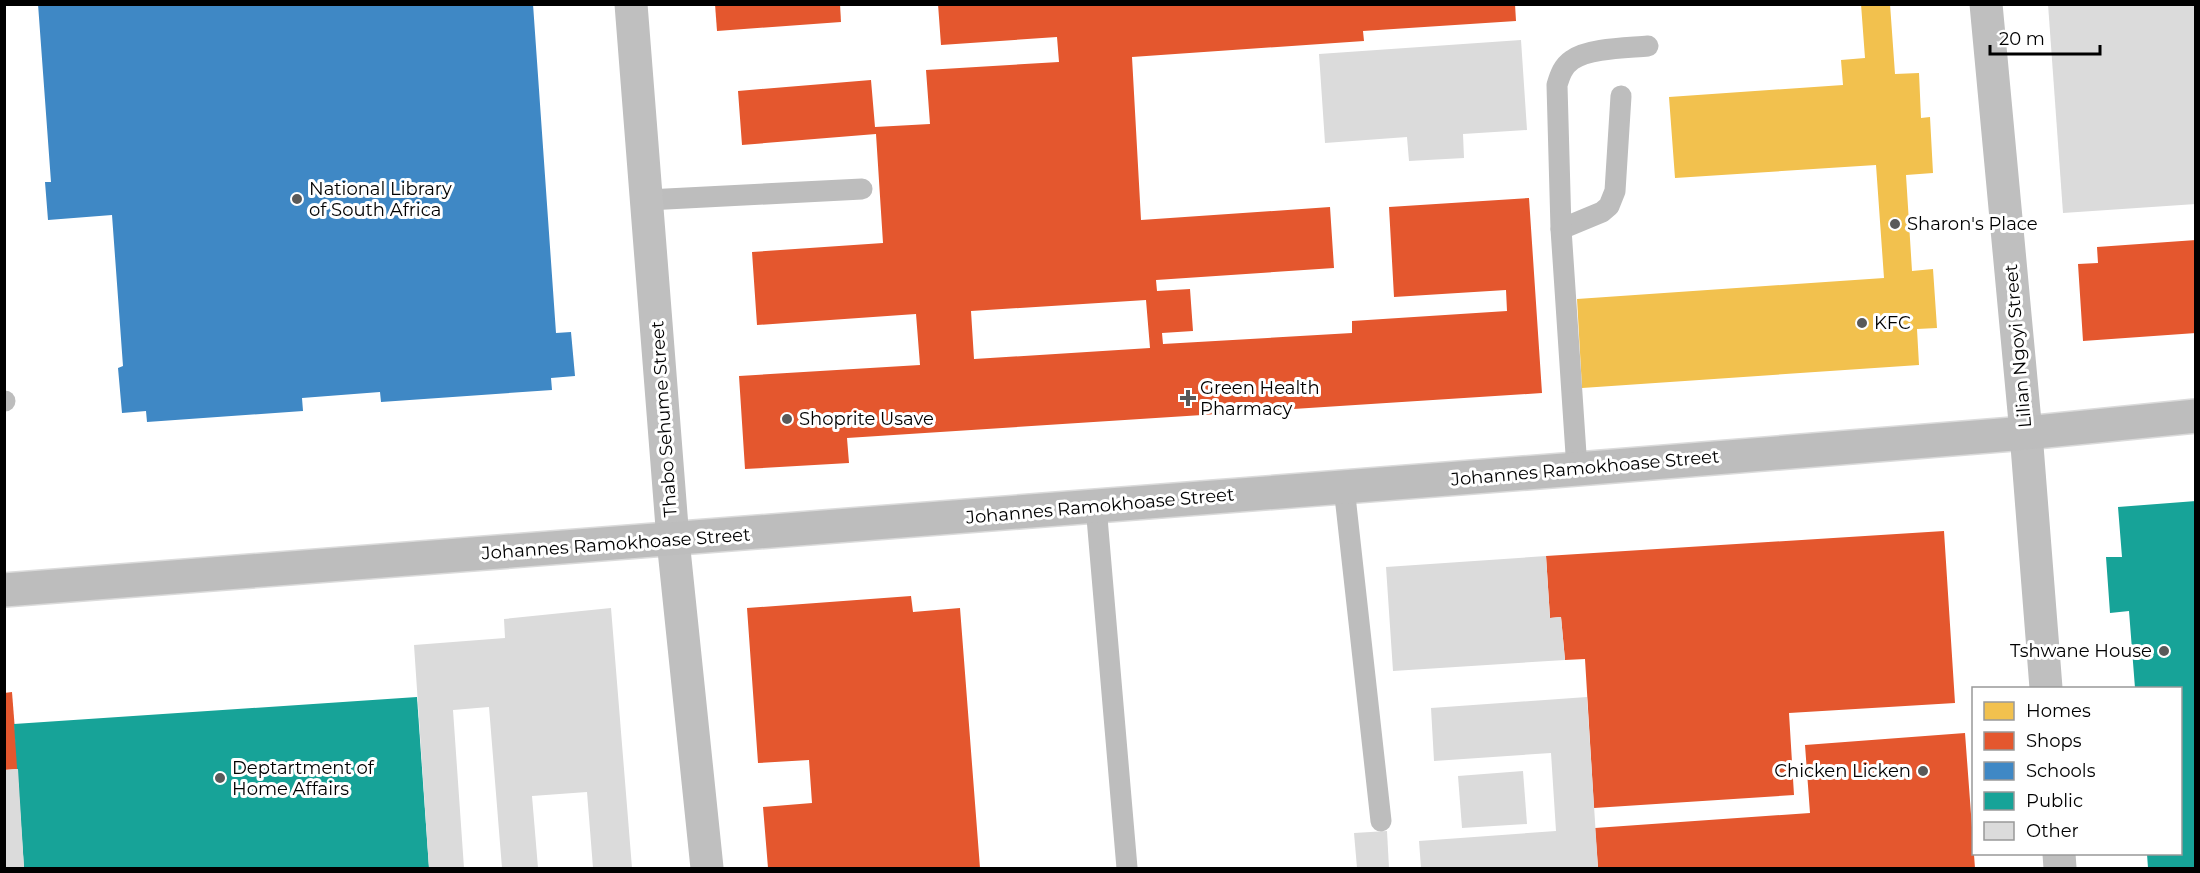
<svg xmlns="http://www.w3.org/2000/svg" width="2200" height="873" font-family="Montserrat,sans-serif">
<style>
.homes{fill:#f2c14e}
.shops{fill:#e4572e;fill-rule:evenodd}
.schools{fill:#3f88c5}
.public{fill:#17a398}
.building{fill:#dbdbdb}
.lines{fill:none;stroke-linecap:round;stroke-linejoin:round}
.primary-casing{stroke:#dbdbdb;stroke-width:36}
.lane{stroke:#bdbdbd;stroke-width:21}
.secondary{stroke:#bfbfbf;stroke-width:33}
.primary{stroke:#bdbdbd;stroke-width:33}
.poi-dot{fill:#595959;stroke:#fff;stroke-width:2}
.labels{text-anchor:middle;stroke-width:6;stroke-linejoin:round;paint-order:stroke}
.poi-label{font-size:18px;fill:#000;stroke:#fff;text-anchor:start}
.street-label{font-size:18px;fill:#000;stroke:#fff}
</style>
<rect width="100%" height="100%" fill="#fff"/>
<path class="homes" d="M1861,4h29l5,70 24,-1 2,45 9,-1 3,56 -27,2 6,96 21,-2 4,59 -20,1 2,36 -337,23 -5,-89 307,-21 -8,-113 -201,13 -6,-81 174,-12 -2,-25 24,-2z"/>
<g class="shops">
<path d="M715,4h125l1,18 -124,9z"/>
<path d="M938,4h577l1,17 -153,10 1,10 -232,16 9,163 189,-13 4,61 -178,12 1,11 33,-2 3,42 -31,2 1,11 189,-11v-12l155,-10 -1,-21 -112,7 -5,-90 140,-9 13,195 -695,45 2,25 -104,6 -6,-93 181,-11 -4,-51 -159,11 -5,-73 131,-9 -7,-109 -134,11 -4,-54 133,-11 4,47 55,-3 -4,-54 133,-8 -2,-25 -116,8zM1146,300l4,48 -176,11 -3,-48z"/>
<path d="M2196,240v93l-113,8 -5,-77 20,-1 -1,-16z"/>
<path d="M1944,531l11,172 -166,10 5,82 -200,13 -9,-149 -20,1 -4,-43 -11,1 -4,-62z"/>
<path d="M911,596l2,16 47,-4 20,260h-212l-5,-61 49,-4 -3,-43 -51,3 -11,-155z"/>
<path d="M12,692l6,77 -14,1v-77z"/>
<path d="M1965,733l10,135h-377l-3,-40 215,-15 -5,-68z"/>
</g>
<path class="schools" d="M38,4h495l23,329 15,-1 4,44 -24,2 1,12 -171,12 -1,-10 -78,6 1,13 -156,11 -1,-11 -24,2 -4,-45 5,-2 -11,-151 -64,5 -3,-38h6z"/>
<g class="public">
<path d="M2196,501v367h-48l-1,-14h33v-166h-45l-6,-77 -19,2 -4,-56h16l-4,-50z"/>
<path d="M417,697l12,171h-405l-10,-144z"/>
</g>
<g class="building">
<path d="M2048,4h148v200l-133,9z"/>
<path d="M1521,40l6,90 -64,4 1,24 -55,3 -2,-24 -82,6 -6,-89z"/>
<path d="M1546,556l4,62 11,-1 4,43 -172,11 -7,-104z"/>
<path d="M611,608l21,260h-39l-6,-76 -55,4 6,72h-36l-13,-161 -36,3 11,158h-35l-15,-223 91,-7 -1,-19z"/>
<path d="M1587,697l11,171h-177l-2,-27 137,-10 -5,-78 -117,8 -3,-53z"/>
<path d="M18,769l6,99h-20v-98z"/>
<path d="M1523,771l4,53 -65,4 -4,-52z"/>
<path d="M1387,831l2,37h-32l-3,-35z"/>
</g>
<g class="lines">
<g class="primary-casing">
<path id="primary" d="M4,590l1573,-121 449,-36 170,-17"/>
</g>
<g class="lane">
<path d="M647,200l215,-11"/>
<path d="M1561,229l41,-17 7,-6 6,-15 6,-95"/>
<path d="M4,401h1"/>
<path d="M1577,469l-16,-240 -4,-144c3,-10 6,-19 15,-25 17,-12 55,-12 76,-14"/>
<path d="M1344,487l37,334"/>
<path d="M1096,506l31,362"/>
</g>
<g class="secondary">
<path d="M631,4l42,536 34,328"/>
<path d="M1986,4l40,429 20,255"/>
<path d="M2059,854l1,14"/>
</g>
<use href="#primary" class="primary"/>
</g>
<g class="poi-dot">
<circle cx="297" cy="199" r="6"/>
<circle cx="1895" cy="224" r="6"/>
<circle cx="1862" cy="323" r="6"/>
<path d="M1185 389h6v6h6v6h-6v6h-6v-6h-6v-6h6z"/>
<circle cx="787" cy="419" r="6"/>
<circle cx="2164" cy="651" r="6"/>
<circle cx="1923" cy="771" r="6"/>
<circle cx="220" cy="778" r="6"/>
</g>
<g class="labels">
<g class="poi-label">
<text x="309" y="195">National Library<tspan x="309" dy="21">of South Africa</tspan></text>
<text x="1907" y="230">Sharon's Place</text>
<text x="1874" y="329">KFC</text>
<text x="1200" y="394">Green Health<tspan x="1200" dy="21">Pharmacy</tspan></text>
<text x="799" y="425">Shoprite Usave</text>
<text x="2152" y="657" text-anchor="end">Tshwane House</text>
<text x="232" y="774">Deptartment of<tspan x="232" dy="21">Home Affairs</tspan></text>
<text x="1911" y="777" text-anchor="end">Chicken Licken</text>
</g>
<g class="street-label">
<text transform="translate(2018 346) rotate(-95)" y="6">Lilian Ngoyi Street</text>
<text transform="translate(664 419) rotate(-94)" y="6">Thabo Sehume Street</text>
<text transform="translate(1585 468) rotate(-5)" y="6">Johannes Ramokhoase Street</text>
<text transform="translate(1100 506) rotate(-5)" y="6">Johannes Ramokhoase Street</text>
<text transform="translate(616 544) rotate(-4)" y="6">Johannes Ramokhoase Street</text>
</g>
</g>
<rect width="2200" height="873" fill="none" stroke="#000000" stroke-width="12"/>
<rect x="1972" y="687" width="210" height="168" fill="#ffffff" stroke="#999999" stroke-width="1.5"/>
<rect x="1984" y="702" width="30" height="18" fill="#f2c14e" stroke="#999999" stroke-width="1.5"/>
<text x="2026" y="717" font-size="18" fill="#000000">Homes</text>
<rect x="1984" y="732" width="30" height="18" fill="#e4572e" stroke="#999999" stroke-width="1.5"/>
<text x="2026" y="747" font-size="18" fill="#000000">Shops</text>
<rect x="1984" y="762" width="30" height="18" fill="#3f88c5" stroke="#999999" stroke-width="1.5"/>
<text x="2026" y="777" font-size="18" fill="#000000">Schools</text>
<rect x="1984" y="792" width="30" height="18" fill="#17a398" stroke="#999999" stroke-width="1.5"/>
<text x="2026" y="807" font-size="18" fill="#000000">Public</text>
<rect x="1984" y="822" width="30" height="18" fill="#dbdbdb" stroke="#999999" stroke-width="1.5"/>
<text x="2026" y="837" font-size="18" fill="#000000">Other</text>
<path d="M1990 45v9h110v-9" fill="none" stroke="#000000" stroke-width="3"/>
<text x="1999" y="45" font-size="18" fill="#000000" stroke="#ffffff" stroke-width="4.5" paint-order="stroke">20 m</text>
</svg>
